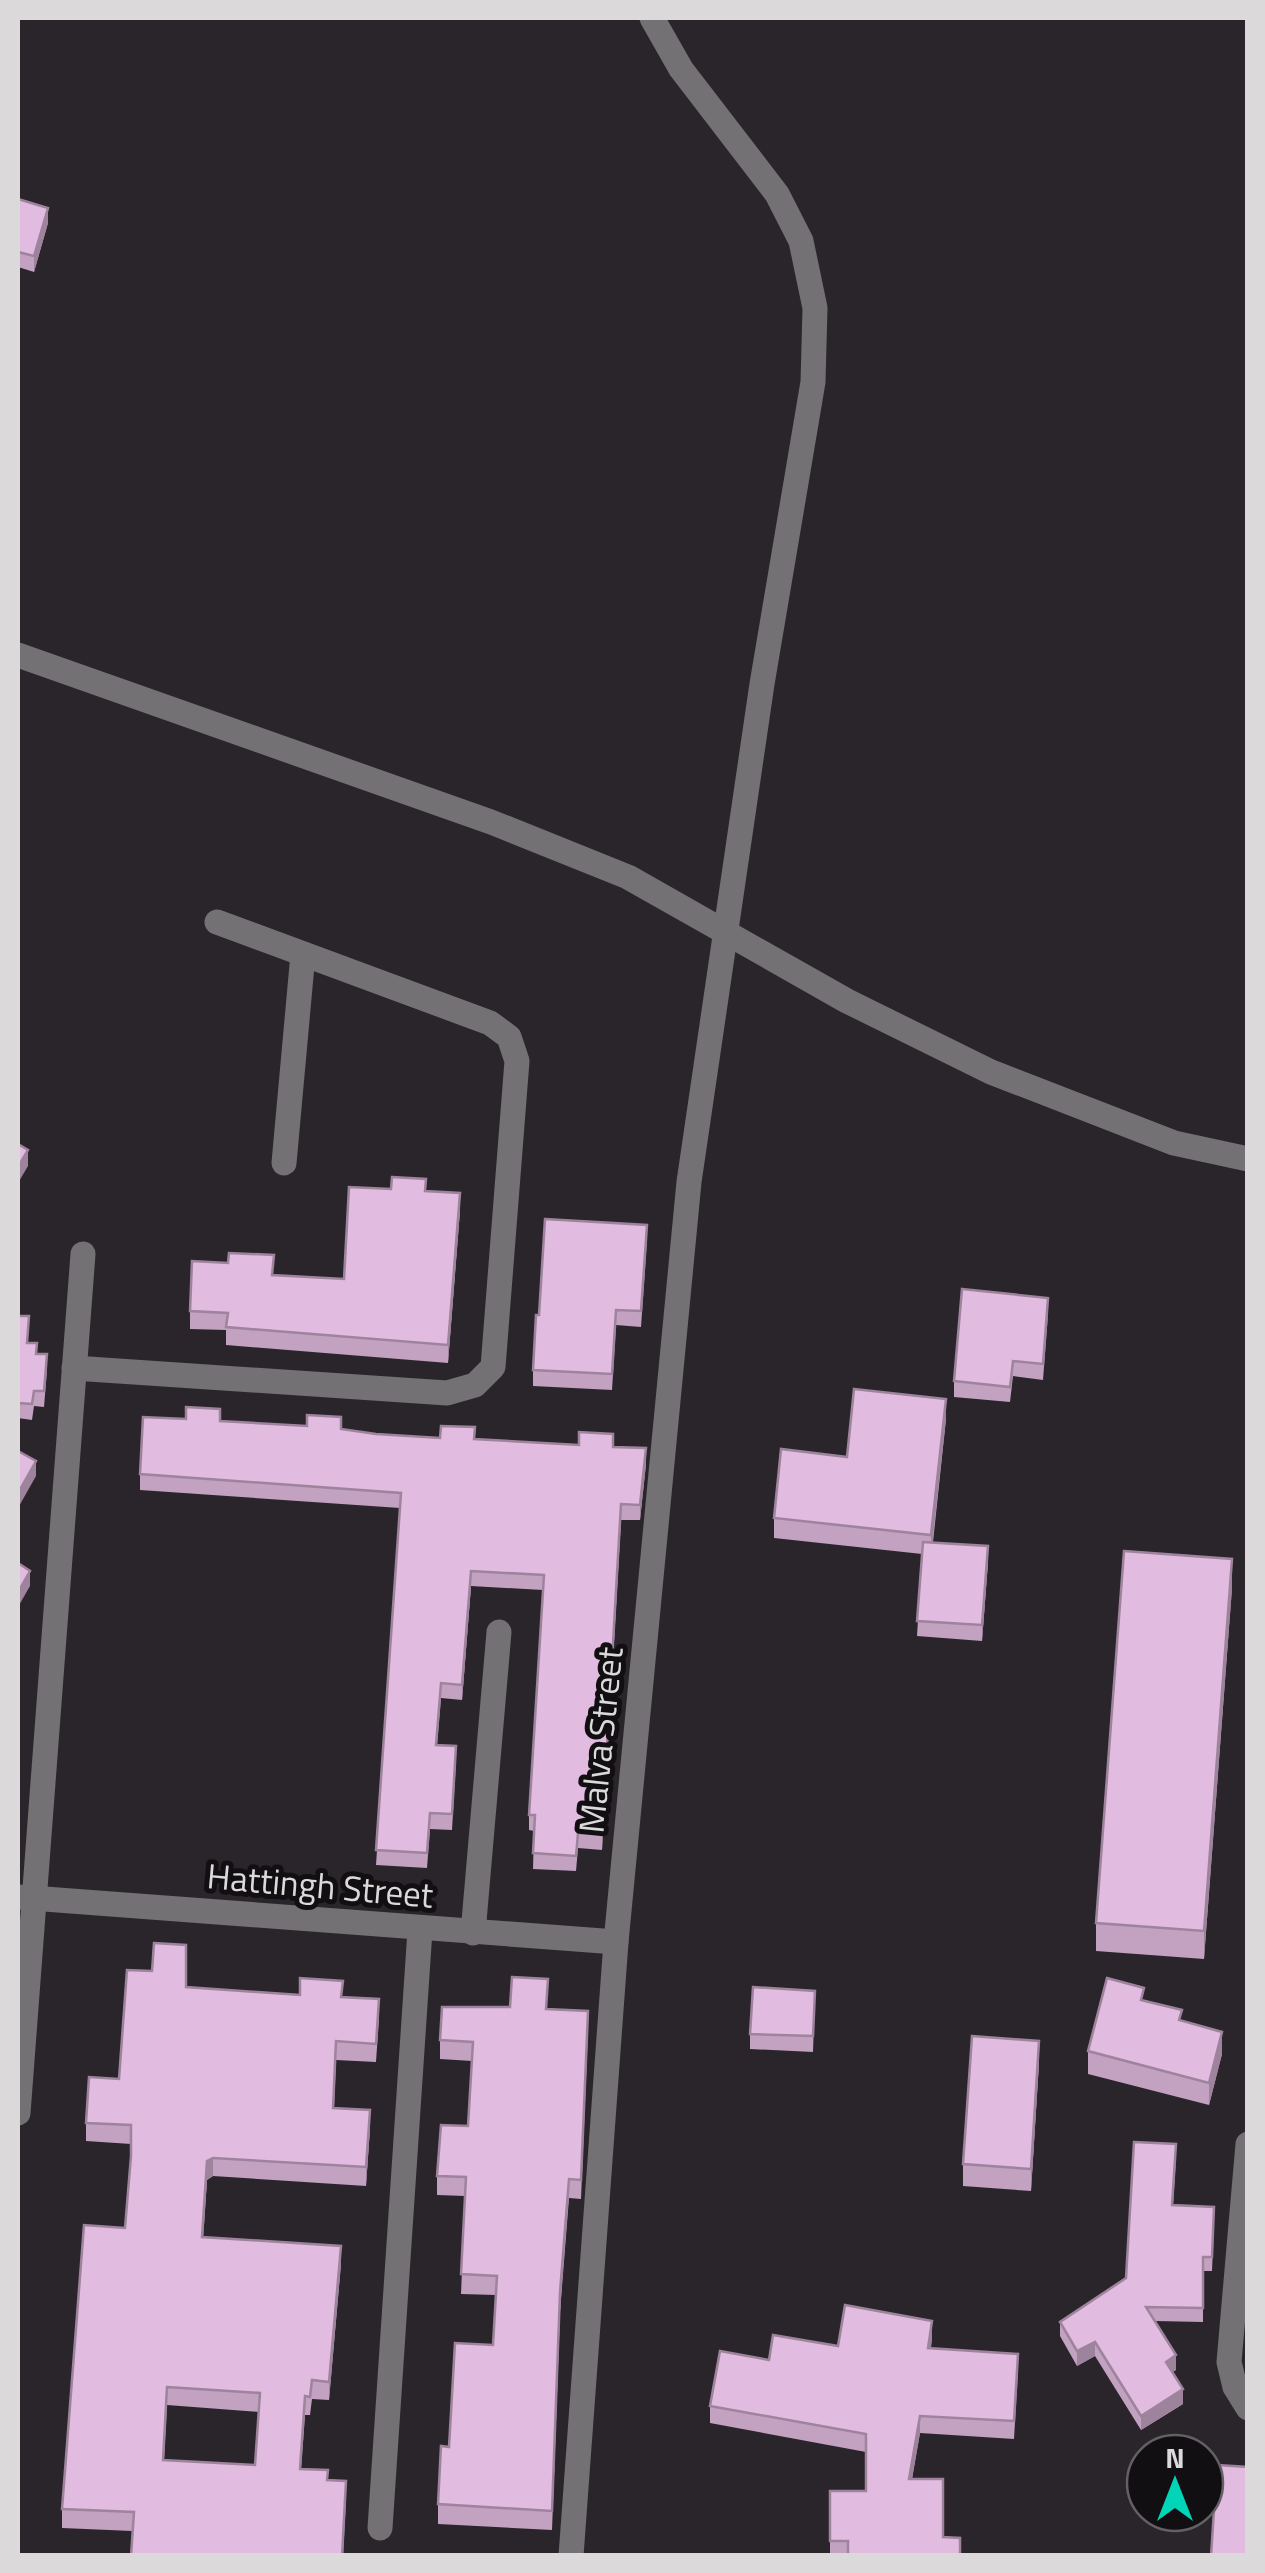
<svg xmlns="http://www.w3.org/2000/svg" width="1265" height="2573" font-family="'Titillium Web',sans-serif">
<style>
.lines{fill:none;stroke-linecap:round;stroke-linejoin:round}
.minor{stroke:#737173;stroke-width:25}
.wall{fill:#c2a1c1;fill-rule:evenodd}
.shaded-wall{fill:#9e839d}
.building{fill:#e2bbe0;stroke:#9e839d;stroke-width:2.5;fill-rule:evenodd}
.labels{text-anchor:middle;stroke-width:10;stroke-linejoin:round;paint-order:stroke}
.street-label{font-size:35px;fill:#dcd9db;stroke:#110f11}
</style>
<rect width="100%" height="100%" fill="#2a252a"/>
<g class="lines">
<g class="minor">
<path d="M18,655l473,167 137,55 219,124 144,71 183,71 74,16"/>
<path d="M284,1163l19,-209"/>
<path d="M74,1368l373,25 28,-8 18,-18 24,-306 -8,-24 -19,-14 -273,-101"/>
<path d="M18,1897l598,45"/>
<path d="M473,1933l26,-301"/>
<path d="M18,2113l65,-859"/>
<path d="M1248,2144l-19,218 6,25 13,21"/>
<path d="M380,2528l40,-598"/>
<path d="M571,2556l45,-614 73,-760 73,-498 51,-302 2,-74 -14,-67 -24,-47 -96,-125 -29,-51"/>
</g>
</g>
<g class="wall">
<path d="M18,199l30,24 -14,49 -16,-5z"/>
<path d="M426,1191l34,20 -12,152 -222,-18v-15l-36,-1v-18l83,-35 71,3z"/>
<path d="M647,1240l-6,87 -25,-2 -4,65 -79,-4v-16l6,-55z"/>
<path d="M18,1300v16l10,27 19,27 -3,37 -10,-1 -2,14 -14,-2z"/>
<path d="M1048,1314l-5,66 -30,-4 -3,26 -56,-5v-16z"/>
<path d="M946,1419l-13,123 55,20 -6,79 -65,-5 5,-82 -148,-16v-20l73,-61z"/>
<path d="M220,1421l121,8 35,5 237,13 33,17 -6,56h-19l-19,330 -24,-2 -2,23 -43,-2 1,-38 -5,-1v-15l14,-225 -72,-4 -9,114 -21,-2 -4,47 19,17 -4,68 -22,-1 -3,39 -51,-3 24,-357 -260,-18v-16z"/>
<path d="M1232,1588l-28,371 -108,-8v-28z"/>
<path d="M186,1987l157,10 36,21 -3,44 -40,-2 -2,48 36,20 -4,58 -153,-10 -6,4 -4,57 138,27 -12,136 -17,-1 -2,16h-5l-4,54 27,11 18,20 -3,56h-212l1,-25 -70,-3v-19l63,-281 6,-72v-12l-45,-3v-18zM167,2405l92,7 -4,53 -91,-5z"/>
<path d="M815,1991l-2,61 -63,-3v-15z"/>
<path d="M1144,2001l38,20 40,33 -13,51 -121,-31v-23z"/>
<path d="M547,2009l41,22 -7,168 -12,-1 -9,114 -8,218 -114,-6v-20l11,-57 44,-102 3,-50 -35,-1 4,-98 -28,-1v-19l31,-50 4,-65 -32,-2v-19z"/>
<path d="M1039,2063l-8,128 -68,-5v-22z"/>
<path d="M1176,2159l-3,46 41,16 -2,50h-9v51l-48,-1 21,49 -4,2 11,32 -42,26 -46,-74 -18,10 -17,-30v-14l66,-44z"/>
<path d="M932,2338l-1,10 87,23 -4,68 -94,-6 -8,46 31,58 17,18 -130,1v-65h36v-39l-156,-29v-17l59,-46 69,-14z"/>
</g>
<g class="shaded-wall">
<path d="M48,208v15l-14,49v-16z"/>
<path d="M28,1150v16l-10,17v-16z"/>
<path d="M460,1193v18l-12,152v-18z"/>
<path d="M946,1399v20l-15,136v-20z"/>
<path d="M646,1448v16l-6,56v-15z"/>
<path d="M36,1461v15l-18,32v-15z"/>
<path d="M621,1504v16l-19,330v-16z"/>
<path d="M988,1546v16l-6,79v-16z"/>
<path d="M1232,1559v29l-28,371v-28z"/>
<path d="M30,1571v15l-12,21v-15z"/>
<path d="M471,1571v15l-9,114v-15z"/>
<path d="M20,1678v15l-2,4v-15z"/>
<path d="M1222,2032v22l-13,51v-22z"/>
<path d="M1039,2041v22l-8,128v-22z"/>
<path d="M370,2110v18l-4,58v-19z"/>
<path d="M213,2158v18l-6,4 -5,76 5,-95z"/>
<path d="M569,2179l-9,133 -8,218 8,-238z"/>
<path d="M341,2246v18l-12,136v-18z"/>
<path d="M932,2321v17l-4,27v-17z"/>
<path d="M1095,2342v14l-18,10v-15z"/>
<path d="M1176,2355v15l-10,6v-14z"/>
<path d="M1183,2389v15l-42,26v-14z"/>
<path d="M920,2416v17l-11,63v-17z"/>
</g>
<g class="building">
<path d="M18,199l30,9 -14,48 -16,-4z"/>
<path d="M18,1144l10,6 -10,17z"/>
<path d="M392,1177l34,2 -1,12 35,2 -12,152 -222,-18 2,-14 -38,-2 2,-50 36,2 1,-10 45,2 -2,20 72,4 5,-92 42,2z"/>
<path d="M545,1219l102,6 -6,86 -25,-1 -4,64 -79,-4 3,-55h3z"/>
<path d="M962,1289l86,9 -5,66 -30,-3 -3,26 -56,-6z"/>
<path d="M18,1316h11l-2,27h10l-1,11h11l-3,37h-10l-2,13 -14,-1z"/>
<path d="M854,1389l92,10 -15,136 -157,-17 7,-69 66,8z"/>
<path d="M186,1407l34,2v12l87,5v-11l34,2v12l35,5 64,4 1,-12 34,1 -1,12 105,6v-13l34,2v13l33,1 -6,57 -19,-1 -19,330 -24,-1 -2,23 -43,-3 2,-38h-6l15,-240 -73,-4 -9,114 -21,-2 -5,62 20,1 -4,68 -22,-1 -3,40 -51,-3 25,-357 -261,-19 3,-57 43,2z"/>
<path d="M18,1451l18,10 -18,32z"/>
<path d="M923,1542l65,4 -6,79 -65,-4z"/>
<path d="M1124,1551l108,8 -28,372 -108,-8z"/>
<path d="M18,1563l12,8 -12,21z"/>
<path d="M154,1943l32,2v42l114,8v-17l43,3 -2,16 38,2 -3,45 -40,-3 -3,67 37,2 -4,57 -153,-9 -6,3 -5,76 139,9 -12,136 -17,-2 -2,17 -5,-1 -5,73 28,1 -1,10 19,1 -4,75h-211l3,-44 -72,-3 22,-284 41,3 6,-72v-31l-45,-2 3,-46 30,2 8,-109 25,1zM167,2387l93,6 -5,72 -92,-5z"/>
<path d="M512,1977l36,2 -2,30 42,2 -7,169 -12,-1 -9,113 -8,219 -114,-7 3,-58 8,1 6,-104 38,2 4,-69 -36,-2 5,-97 -29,-1 4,-51 27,1 5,-84 -33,-2 2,-33h68z"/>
<path d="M1107,1978l37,10 -3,12 41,10 -3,10 43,12 -13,51 -121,-32z"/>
<path d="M753,1987l62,4 -2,45 -63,-2z"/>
<path d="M972,2036l67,5 -8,128 -68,-5z"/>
<path d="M1134,2142l42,2 -4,61 42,2 -2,50h-9v51l-57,-1 30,48 -10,7 17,27 -42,27 -46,-74 -18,9 -17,-29 66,-44z"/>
<path d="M845,2305l87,16 -4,27 90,6 -4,67 -94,-5 -11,63h34v58l17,1v18h-112v-15h-18v-50h36v-57l-156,-28 10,-55 49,9 4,-25 65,11z"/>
<path d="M1217,2465l31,2v89h-37z"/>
</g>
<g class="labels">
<g class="street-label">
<text transform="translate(601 1740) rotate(-84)" y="12">Malva Street</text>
<text transform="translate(320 1886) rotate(5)" y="12">Hattingh Street</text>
</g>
</g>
<rect width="1265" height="2573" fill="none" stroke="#dcd9db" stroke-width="40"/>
<g transform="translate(1175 2483)"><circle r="48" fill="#110f11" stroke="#626062" stroke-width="2.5"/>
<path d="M0-8L18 38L0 25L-18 38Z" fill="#00d5b7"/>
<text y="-15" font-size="28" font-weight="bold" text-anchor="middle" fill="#dcd9db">N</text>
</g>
</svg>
